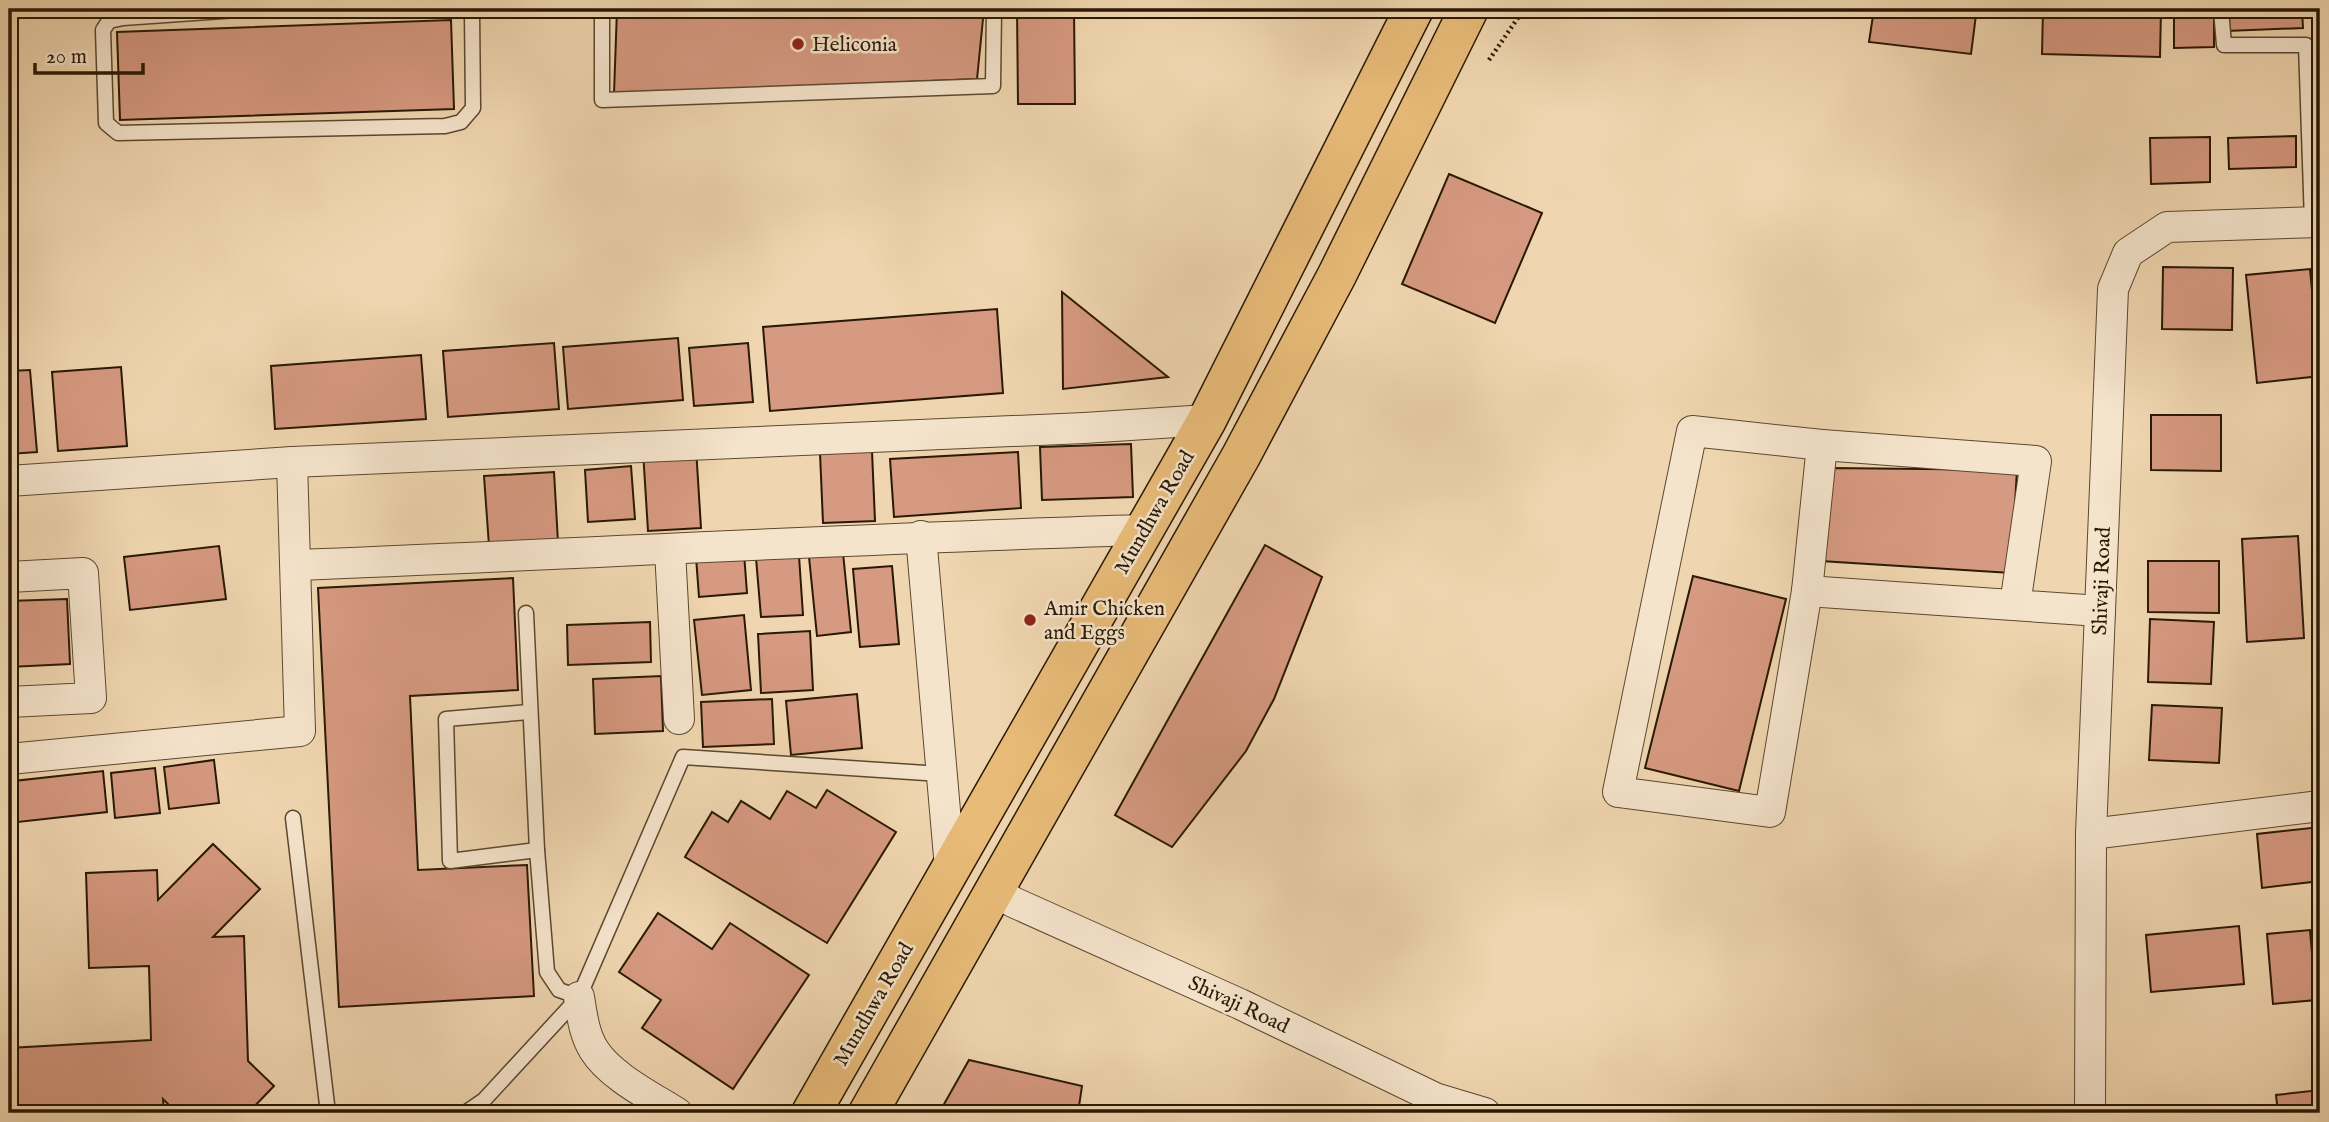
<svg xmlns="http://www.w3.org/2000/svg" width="2329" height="1122" font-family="'IM FELL English',serif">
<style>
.building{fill:#d69981;stroke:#291904;stroke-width:2}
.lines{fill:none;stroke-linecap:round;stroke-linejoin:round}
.service-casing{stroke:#5b482f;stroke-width:17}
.minor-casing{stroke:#5b482f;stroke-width:32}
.trunk-casing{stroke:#291904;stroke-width:41}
.path{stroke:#291904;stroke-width:4.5;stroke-dasharray:2 3.5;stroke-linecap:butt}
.service{stroke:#f5e4cc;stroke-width:14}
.minor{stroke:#f5e4cc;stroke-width:30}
.trunk{stroke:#e8bb78;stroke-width:38}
.poi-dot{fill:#8f2418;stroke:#f5e4cc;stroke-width:2.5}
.labels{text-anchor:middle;stroke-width:5;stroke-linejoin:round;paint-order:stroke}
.poi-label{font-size:21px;fill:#291904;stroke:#f5e4cc;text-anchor:start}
.street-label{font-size:21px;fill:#291904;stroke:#f5e4cc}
</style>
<rect width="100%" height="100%" fill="#f0d6b0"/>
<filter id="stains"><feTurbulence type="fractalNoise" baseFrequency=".00286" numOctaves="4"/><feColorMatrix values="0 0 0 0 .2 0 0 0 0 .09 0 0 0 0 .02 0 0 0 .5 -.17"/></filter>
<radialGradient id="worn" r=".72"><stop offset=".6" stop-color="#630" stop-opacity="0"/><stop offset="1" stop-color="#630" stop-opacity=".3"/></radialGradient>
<g class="building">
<path d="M617,9h367l-7,70 -363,15z"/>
<path d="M1017,9h57l1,95h-57z"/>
<path d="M1874,9h51l51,6 -5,39 -102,-12z"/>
<path d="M2043,9h118l-1,48 -118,-3z"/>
<path d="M2174,9h40v38l-40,1z"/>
<path d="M2226,9h76l1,19 -76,3z"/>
<path d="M451,20l3,89 -334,11 -3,-88z"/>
<path d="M2296,136v31l-67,2 -1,-31z"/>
<path d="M2210,137v45l-59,2 -1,-46z"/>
<path d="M1449,174l93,39 -47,110 -93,-39z"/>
<path d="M2163,267l70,1 -1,62 -70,-1z"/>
<path d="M2310,269l10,107 -63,7 -11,-108z"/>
<path d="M1062,292l106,85 -105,12z"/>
<path d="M997,309l6,84 -233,18 -7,-84z"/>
<path d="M678,338l5,62 -115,9 -5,-62z"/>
<path d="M554,343l5,66 -111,8 -5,-66z"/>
<path d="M748,343l5,59 -59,4 -5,-58z"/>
<path d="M421,355l5,64 -151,10 -4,-63z"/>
<path d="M121,367l6,79 -69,5 -6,-79z"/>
<path d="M30,370l7,82 -28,2v-83z"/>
<path d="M2151,415h70v56l-70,-1z"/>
<path d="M1131,444l2,53 -91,3 -2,-53z"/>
<path d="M696,448l5,80 -53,3 -5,-80z"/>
<path d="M872,451l3,70 -52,2 -3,-70z"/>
<path d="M1018,452l3,56 -127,9 -4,-58z"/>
<path d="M631,466l4,53 -47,3 -3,-52z"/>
<path d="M1830,468l187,2 -6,103 -190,-12z"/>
<path d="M554,472l4,70 -69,4 -5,-70z"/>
<path d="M2298,536l6,102 -57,4 -5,-103z"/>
<path d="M1265,545l57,32 -48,122 -28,52 -74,96 -57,-32z"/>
<path d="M219,546l7,53 -96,11 -6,-53z"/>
<path d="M744,553l3,40 -48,4 -3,-40z"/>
<path d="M843,553l8,79 -34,4 -8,-79z"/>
<path d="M799,556l4,59 -42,2 -5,-59z"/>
<path d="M2148,561h71v52l-71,-1z"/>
<path d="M892,566l7,78 -39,3 -7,-78z"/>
<path d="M1693,576l93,23 -47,192 -94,-23z"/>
<path d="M513,578l5,112 -108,6 8,174 109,-5 7,131 -195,11 -21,-419z"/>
<path d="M67,599l3,65 -61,3v-66z"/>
<path d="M744,615l7,75 -49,5 -8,-75z"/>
<path d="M2150,619l64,3 -3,62 -63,-2z"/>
<path d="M650,622l1,40 -83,3 -1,-40z"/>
<path d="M810,631l3,59 -52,3 -3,-59z"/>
<path d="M661,676l2,55 -68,3 -2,-55z"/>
<path d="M857,694l5,54 -71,7 -5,-54z"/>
<path d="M772,699l2,45 -71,3 -2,-45z"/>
<path d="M2152,705l70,3 -3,55 -70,-3z"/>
<path d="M214,760l5,43 -50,6 -5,-42z"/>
<path d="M155,768l5,45 -45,5 -4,-45z"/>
<path d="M103,771l4,41 -89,10 -4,-41z"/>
<path d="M9,782l5,43 -5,1z"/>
<path d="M827,790l69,42 -69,111 -142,-86 27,-45 16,10 13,-21 29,18 17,-28 29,17z"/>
<path d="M2320,827v54l-58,7 -5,-54z"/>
<path d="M213,844l47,45 -47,48 31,-1 4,125 26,25 -26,27h-71l-14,-14 1,14h-155v-65l142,-8 -2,-74 -60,2 -3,-95 71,-3 1,30z"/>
<path d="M658,913l54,36 18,-26 79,52 -76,114 -91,-61 19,-28 -42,-28z"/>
<path d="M2239,926l5,58 -93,8 -5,-57z"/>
<path d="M2310,930l6,70 -43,4 -6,-70z"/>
<path d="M969,1060l113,26 -4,27h-139z"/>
<path d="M2320,1090v23h-42l-2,-18z"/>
</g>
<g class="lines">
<g class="service-casing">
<g id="service">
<path d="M251,9l-128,9 -14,3 -6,9 3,93 12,10 327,-7 16,-4 12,-14 -1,-95 -2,-4"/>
<path d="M602,9v91l391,-14 1,-77"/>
<path d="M2221,9l3,36h82l6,177"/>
<path d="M526,613l11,237 10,122 12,18 20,7"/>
<path d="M529,712l-83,7 4,142 87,-11"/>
<path d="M293,818l35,295"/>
<path d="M465,1113l19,-13 95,-103 104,-240 258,17"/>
</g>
</g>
<g class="minor-casing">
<g id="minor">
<path d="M9,481l283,-19 792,-34 123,-8"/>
<path d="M921,536l29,332"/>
<path d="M670,550l9,169"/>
<path d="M296,565c283,-11 565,-27 848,-35"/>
<path d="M9,577l74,-4 8,125 -82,4"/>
<path d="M1807,591l15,-146"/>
<path d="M2015,605l21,-144 -214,-16 -130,-14 -74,361 152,20 37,-221 293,20"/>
<path d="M9,759l291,-28 -8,-269"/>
<path d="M2091,834l229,-28"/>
<path d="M995,890l18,12 227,102 195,94 50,15"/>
<path d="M579,997c3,18 5,37 15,53 16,26 58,47 83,63"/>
<path d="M2090,1113l1,-279 22,-545 15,-36 39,-26 153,-5"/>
</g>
</g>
<g class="trunk-casing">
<g id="trunk">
<path d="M811,1113l396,-693 207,-411"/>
<path d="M868,1113l373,-657 96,-181 132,-266"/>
</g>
</g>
<path class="path" d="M1489,60l35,-51"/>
<use href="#service" class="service"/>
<use href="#minor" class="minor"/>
<use href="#trunk" class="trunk"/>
</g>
<g class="poi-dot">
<circle cx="798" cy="44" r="7"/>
<circle cx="1030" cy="620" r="7"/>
</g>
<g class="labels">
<g class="poi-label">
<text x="812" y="51">Heliconia</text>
<text x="1044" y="615">Amir Chicken<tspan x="1044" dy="24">and Eggs</tspan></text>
</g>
<g class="street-label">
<text transform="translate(1154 512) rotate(-60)" y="7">Mundhwa Road</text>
<text transform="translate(2101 581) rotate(-88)" y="7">Shivaji Road</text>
<text transform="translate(873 1004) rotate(-60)" y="7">Mundhwa Road</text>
<text transform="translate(1239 1004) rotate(25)" y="7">Shivaji Road</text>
</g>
</g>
<rect width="2329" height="1122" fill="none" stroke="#f0d6b0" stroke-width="35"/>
<rect x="10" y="10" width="2308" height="1101" fill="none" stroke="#291904" stroke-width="3.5"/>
<rect x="18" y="18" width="2294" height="1087" fill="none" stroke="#291904" stroke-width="2"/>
<path d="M35 63v10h108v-10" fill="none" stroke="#291904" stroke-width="3.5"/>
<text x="46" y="63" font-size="21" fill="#291904" stroke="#f5e4cc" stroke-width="5" paint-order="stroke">20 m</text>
<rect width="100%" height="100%" filter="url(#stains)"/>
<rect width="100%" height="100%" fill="url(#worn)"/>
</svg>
